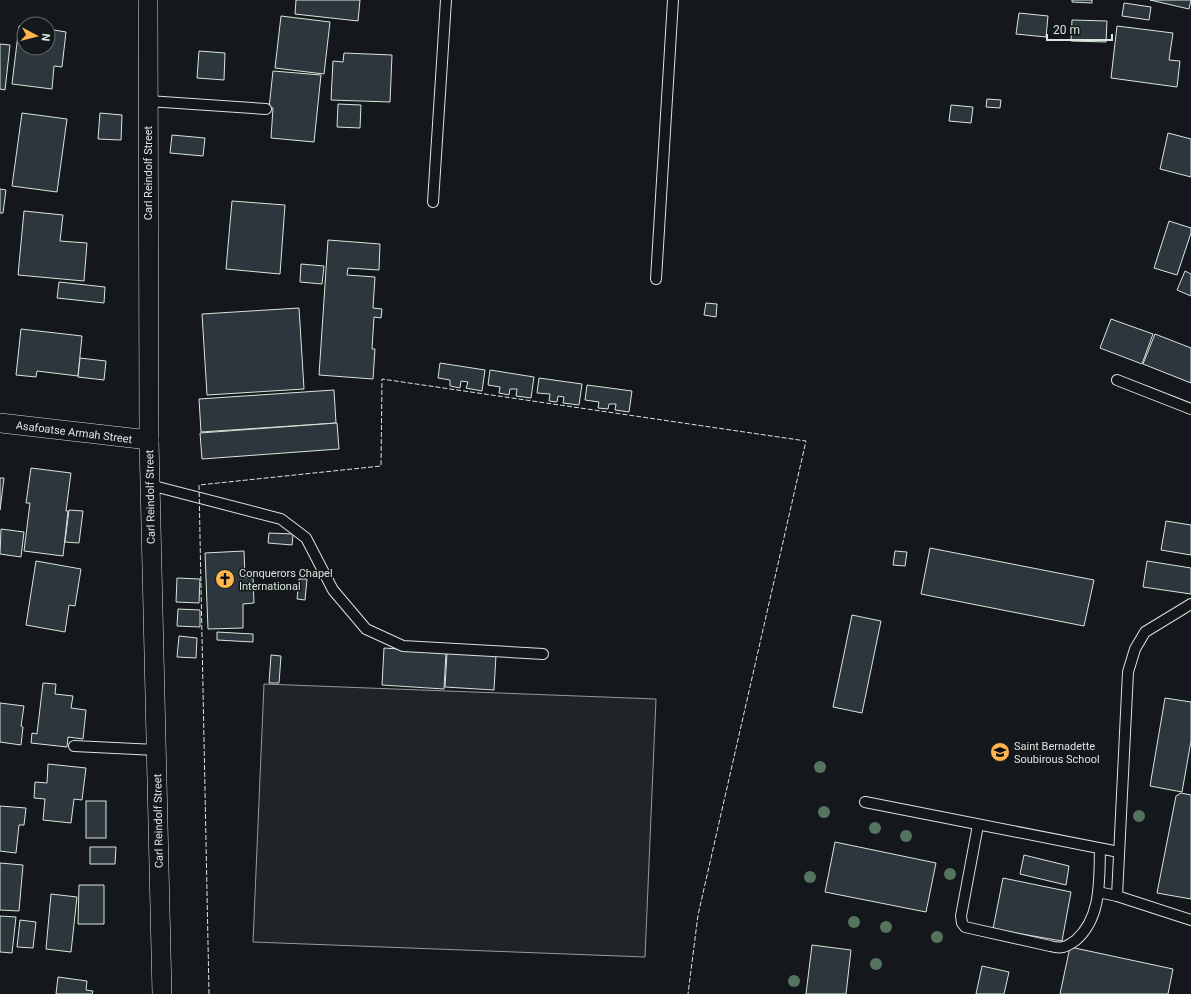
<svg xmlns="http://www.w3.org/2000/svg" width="1191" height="994" font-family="Roboto,sans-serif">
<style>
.green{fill:#202428;stroke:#939e99}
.building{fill:#2c363c;stroke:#d8e6dc}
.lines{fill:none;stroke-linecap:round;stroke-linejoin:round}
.lane-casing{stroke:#d8e6dc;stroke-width:12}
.street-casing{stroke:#d8e6dc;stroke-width:20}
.lane{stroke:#14181c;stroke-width:10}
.street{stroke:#14181c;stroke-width:19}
.fence{stroke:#d8e6dc;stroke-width:1;stroke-dasharray:5 2;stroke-linecap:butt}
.tree{fill:#55745f}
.labels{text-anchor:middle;stroke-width:3;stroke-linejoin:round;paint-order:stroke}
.street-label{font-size:11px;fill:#d8e6dc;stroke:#14181c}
.poi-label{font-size:11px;fill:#d8e6dc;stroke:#14181c;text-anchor:start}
</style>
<rect width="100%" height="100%" fill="#14181c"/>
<path class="green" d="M264,684l392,15 -11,258 -392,-15z"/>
<g class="building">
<path d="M296,0h64l-2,21 -63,-7z"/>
<path d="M1072,0h20v3l-20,-1z"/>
<path d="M1150,0h41l-2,9z"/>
<path d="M1124,3l27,4 -2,13 -27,-4z"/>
<path d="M1019,13l29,3 -2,21 -30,-3z"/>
<path d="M281,16l49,6 -6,52 -49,-6z"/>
<path d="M1072,20l35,1 -1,21 -35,-1z"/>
<path d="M19,26h5v22h24v-19l18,3 -4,35 -8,-1 -2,23 -40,-5z"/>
<path d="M1117,26l56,7 -4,27 11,1 -3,26 -66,-9z"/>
<path d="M0,44l10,1 -5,45 -5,-1z"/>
<path d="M199,51l26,2 -1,27 -27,-2z"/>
<path d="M344,53l48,2 -2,47 -59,-2 2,-39 10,1z"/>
<path d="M273,71l48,4 -7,67 -43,-4 2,-30h-4z"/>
<path d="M987,99l14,1 -1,8 -14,-1z"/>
<path d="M338,104l23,1 -1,23 -23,-1z"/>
<path d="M951,105l22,2 -2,16 -22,-2z"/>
<path d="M22,113l45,6 -10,73 -45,-6z"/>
<path d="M100,113l22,2 -1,25 -23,-1z"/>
<path d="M1168,133l23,6v38l-31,-8z"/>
<path d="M172,135l33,3 -2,18 -33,-3z"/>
<path d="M0,189l6,1 -3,23h-3z"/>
<path d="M232,201l53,4 -5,69 -54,-5z"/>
<path d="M24,211l39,4 -3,26 27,2 -3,38 -66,-6z"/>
<path d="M1169,221l22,7v5l-14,42 -23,-7z"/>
<path d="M328,240l52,4 -1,26 -31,-2 -1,7 28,2 -2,31 9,1 -1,9 -7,-1 -2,32h3l-2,30 -54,-4z"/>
<path d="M301,264l23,2 -2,18 -22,-2z"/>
<path d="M1185,271l6,3v22l-14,-6z"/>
<path d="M59,282l46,5 -1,16 -47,-5z"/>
<path d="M706,303l11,1 -1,13 -12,-2z"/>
<path d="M299,308l5,81 -97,6 -5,-81z"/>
<path d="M1111,319l42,15 -11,30 -42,-16z"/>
<path d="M21,329l61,7 -4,40 -41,-5 -1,6 -20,-2z"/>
<path d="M1155,334l36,14v35l-48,-19z"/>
<path d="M80,358l26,3 -2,19 -26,-3z"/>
<path d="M440,363l45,7 -3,21 -16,-3 2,-6 -7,-1 -1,7 -10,-2v-6l-12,-2z"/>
<path d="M490,370l44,7 -3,21 -15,-2 1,-7h-7l-1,6 -10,-2 1,-6 -12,-2z"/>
<path d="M539,378l43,6 -3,21 -16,-2 1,-6 -6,-1 -1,6 -8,-1 1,-7 -13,-1z"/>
<path d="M587,385l45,6 -3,21 -14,-2 1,-6h-7l-1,5 -10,-1 1,-6 -14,-2z"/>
<path d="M334,390l2,33 -135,9 -2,-33z"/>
<path d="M337,423l2,26 -137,10 -2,-26z"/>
<path d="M31,468l40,5 -5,38h2l-5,45 -39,-5 6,-48h-4z"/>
<path d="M0,478h4l-4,32z"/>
<path d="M69,510l14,1 -4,32 -14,-1z"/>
<path d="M1166,521l25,4v30l-30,-5z"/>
<path d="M1,529l23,3 -3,25 -21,-3z"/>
<path d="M269,533l24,1 -1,11 -24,-2z"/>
<path d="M930,548l164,32 -10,46 -163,-32z"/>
<path d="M244,551l1,26h8l1,26 -11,1v24l-35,1 -3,-76z"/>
<path d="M895,551l12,1 -2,14 -12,-1z"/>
<path d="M36,561l45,8 -6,37 -6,-1 -4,27 -39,-7z"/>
<path d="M1147,561l44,7v26l-48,-7z"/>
<path d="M177,578l23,1 -1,24 -23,-1z"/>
<path d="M299,579h8l-2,21 -8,-1z"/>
<path d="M178,609l22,1v17l-23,-1z"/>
<path d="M852,615l29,6 -19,92 -29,-6z"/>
<path d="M217,632l36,2v8l-36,-2z"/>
<path d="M179,636l18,2 -1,20 -19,-1z"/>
<path d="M384,648l62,4 -2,37 -62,-4z"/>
<path d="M447,653l49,2 -2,35 -49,-3z"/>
<path d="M271,655l10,1 -2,27h-10z"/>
<path d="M43,683l13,1 -1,10 18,2 -2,12 15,2 -3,29 -15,-2 -1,10 -36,-4 1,-10 5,1z"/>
<path d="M1165,698l26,4v39l-9,51 -32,-6z"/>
<path d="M0,703l24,3 -3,20 2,1 -2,18 -21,-3z"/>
<path d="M48,764l38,4 -4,32 -8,-1 -3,24 -28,-3 2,-21 -11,-1 1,-16 12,1z"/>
<path d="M1181,793l10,2v104l-34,-6 19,-97z"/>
<rect x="86" y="801" width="20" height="37"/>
<path d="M0,806l26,2 -2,17h-5l-3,28 -16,-2z"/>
<path d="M835,842l101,21 -10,49 -101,-20z"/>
<path d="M90,847h26l-1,17h-25z"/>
<path d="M1024,855l45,11 -3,19 -46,-11z"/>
<path d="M0,863l23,2 -4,46 -19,-1z"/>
<path d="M1003,878l68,14 -9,49 -69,-12z"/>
<path d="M79,885h25v39h-26z"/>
<path d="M51,894l26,3 -6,55 -25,-3z"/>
<path d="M0,916l16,1 -4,36 -12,-1z"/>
<path d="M20,920l16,2 -3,26 -16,-1z"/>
<path d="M812,945l39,5 -5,44h-40z"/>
<path d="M1070,947l103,22 -5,25h-108z"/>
<path d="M982,966l27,6 -5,22h-28z"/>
<path d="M58,977l29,4 -1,9 7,1 -1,3h-36z"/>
</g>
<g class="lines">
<g class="lane-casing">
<g id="lane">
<path d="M148,101l118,8"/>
<path d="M433,202l13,-202"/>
<path d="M656,279l17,-279"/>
<path d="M1117,380l74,29"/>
<path d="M150,485l131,34 25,19 27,52 33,39 37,17 140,8"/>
<path d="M74,746l82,4"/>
<path d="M865,802l254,50"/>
<path d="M978,825l-17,91 1,7 3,4 85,19c4,1 9,2 13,1 5,-1 9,-4 13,-7 26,-23 23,-60 24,-91"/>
<path d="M1098,892l19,4 74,24"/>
<path d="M1117,896l11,-224 7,-23 10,-17 46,-28"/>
</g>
</g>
<g class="street-casing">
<g id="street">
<path d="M148,0l1,440 13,554"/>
<path d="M0,423l149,17"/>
</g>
</g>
<use href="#lane" class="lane"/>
<use href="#street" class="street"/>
<path class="fence" d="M209,994l-10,-509 182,-19 1,-87 424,62 -108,474 -10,79"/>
</g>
<g class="tree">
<circle cx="820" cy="767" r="6"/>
<circle cx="824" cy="812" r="6"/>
<circle cx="1139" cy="816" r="6"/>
<circle cx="875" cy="828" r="6"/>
<circle cx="906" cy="836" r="6"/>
<circle cx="950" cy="874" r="6"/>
<circle cx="810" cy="877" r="6"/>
<circle cx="854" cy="922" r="6"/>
<circle cx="886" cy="927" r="6"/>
<circle cx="937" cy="937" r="6"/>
<circle cx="876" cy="964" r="6"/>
<circle cx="794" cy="981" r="6"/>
</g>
<defs>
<g id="church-disc" transform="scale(1)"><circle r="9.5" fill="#ffb74d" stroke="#14181c"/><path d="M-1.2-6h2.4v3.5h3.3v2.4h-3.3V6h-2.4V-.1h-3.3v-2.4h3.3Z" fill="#111"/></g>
<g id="school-disc" transform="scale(1)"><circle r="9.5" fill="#ffb74d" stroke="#14181c"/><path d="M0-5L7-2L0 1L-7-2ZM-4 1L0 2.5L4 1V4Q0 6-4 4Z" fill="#111"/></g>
</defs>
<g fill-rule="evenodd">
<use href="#church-disc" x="225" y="579"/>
<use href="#school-disc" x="1000" y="752"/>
</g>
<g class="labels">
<g class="street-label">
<text transform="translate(148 173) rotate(-90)" y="4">Carl Reindolf Street</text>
<text transform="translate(74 432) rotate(7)" y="4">Asafoatse Armah Street</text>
<text transform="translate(150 497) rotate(-91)" y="4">Carl Reindolf Street</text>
<text transform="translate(158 821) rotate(-91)" y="4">Carl Reindolf Street</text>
</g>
<g class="poi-label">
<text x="239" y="577">Conquerors Chapel<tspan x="239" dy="13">International</tspan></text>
<text x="1014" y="750">Saint Bernadette<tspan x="1014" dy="13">Soubirous School</tspan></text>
</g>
</g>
<g transform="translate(36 36) rotate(97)"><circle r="19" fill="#14181c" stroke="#626a69"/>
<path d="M0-3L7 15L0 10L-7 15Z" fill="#ffb74d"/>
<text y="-6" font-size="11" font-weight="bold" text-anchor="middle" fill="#d8e6dc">N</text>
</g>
<path d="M1047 34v6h65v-6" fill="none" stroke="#d8e6dc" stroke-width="2"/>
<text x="1053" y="34" font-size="12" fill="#d8e6dc" stroke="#14181c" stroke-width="3" paint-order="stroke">20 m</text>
</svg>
